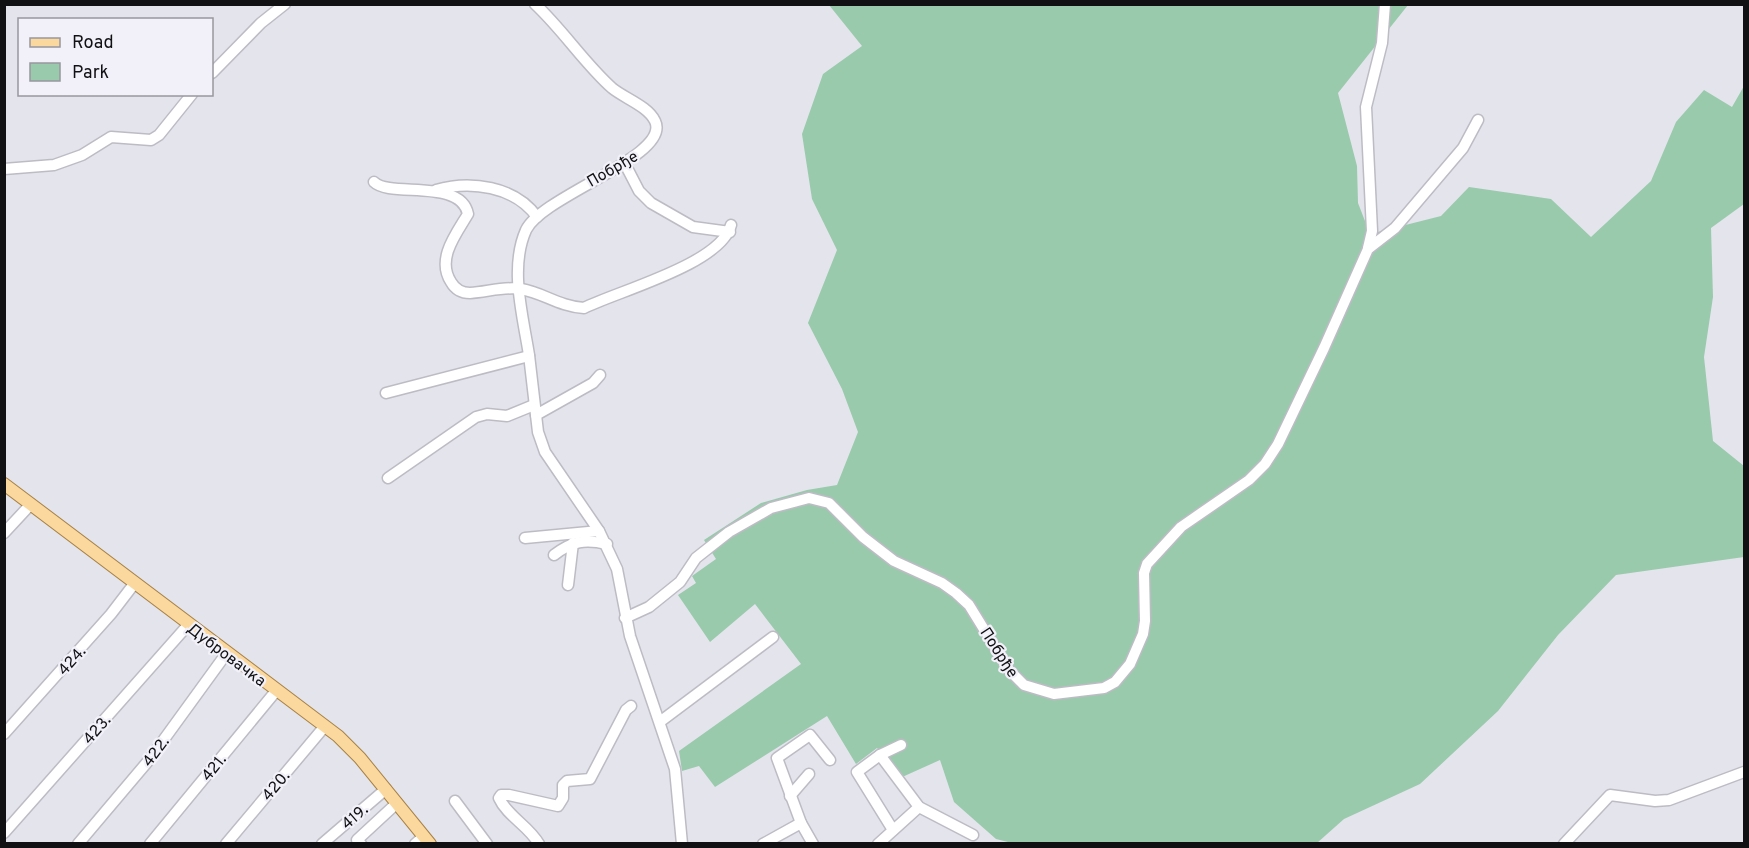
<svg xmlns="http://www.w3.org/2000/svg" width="1749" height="848" font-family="Overpass,sans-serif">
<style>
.green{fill:#99caac}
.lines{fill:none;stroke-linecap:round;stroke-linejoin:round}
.minor-casing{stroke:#bdbcc5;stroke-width:13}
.major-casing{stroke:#a88144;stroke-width:14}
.minor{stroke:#fff;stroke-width:10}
.major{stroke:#fbd89e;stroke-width:12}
.labels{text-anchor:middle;stroke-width:4.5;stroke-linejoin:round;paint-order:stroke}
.street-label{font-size:16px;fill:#111013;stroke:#f2f1fa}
</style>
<rect width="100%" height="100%" fill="#e4e4ed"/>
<path class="green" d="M829,5h579l-70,88 19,73 1,37 12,31 71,-18 28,-29 82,12 40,38 60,-56 25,-59 28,-32 28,17 12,-21v118l-33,24 2,69 -9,60 9,84 31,25v91l-128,18 -58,60 -60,76 -78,73 -76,35 -27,24 -301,1 -20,-5 -42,-37 -14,-42 -40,18 -23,-30 -21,16 -29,-48 -112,71 -16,-21 -17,5 -3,-20 122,-87 -46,-60 -45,38 -32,-47 18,-12 -4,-7 24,-17 -12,-19 57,-37 46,-13 30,-5 21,-53 -16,-43 -34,-66 29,-73 -25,-51 -10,-65 21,-60 39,-28z"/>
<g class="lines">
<g class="minor-casing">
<g id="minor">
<path d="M535,4c28,26 49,59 77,84 12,10 36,18 43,33 17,35 -112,74 -129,109 -17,38 -3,86 3,125 3,26 6,51 9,77l7,20 54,79 18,38 13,67 45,133 7,75"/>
<path d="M212,73l49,-50 24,-19"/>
<path d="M625,164l14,27 12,12 42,24 37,5"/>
<path d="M4,169l50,-4 28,-10 29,-18 40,3 8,-5 33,-41"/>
<path d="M374,182c16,16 87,-4 94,32 -12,20 -32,45 -17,68 4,7 10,11 19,11 17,-1 35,-7 51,-4 23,4 37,17 63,19 34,-17 137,-44 147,-83"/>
<path d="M436,190c34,-10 79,-4 101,27"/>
<path d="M1368,248l4,-17 -6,-124 16,-64 3,-39"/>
<path d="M386,393l143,-37"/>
<path d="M536,415l57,-32 7,-8"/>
<path d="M388,478l88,-61 11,-3 20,2 27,-11"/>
<path d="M4,533l27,-29"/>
<path d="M525,538l74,-7"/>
<path d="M554,555c18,-14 31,-16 53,-11"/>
<path d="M568,585l5,-42"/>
<path d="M625,618l24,-11 31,-25 16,-24 33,-26 42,-24 38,-10 20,5 34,34 31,24 48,22 14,10 13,12 40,65 15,15 30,9 50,-6 11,-6 15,-18 13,-30 2,-13 -1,-48 3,-9 34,-37 68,-47 16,-16 13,-20 46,-96 44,-99 27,-21 68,-80 15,-28"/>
<path d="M661,721l112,-84"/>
<path d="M4,734l107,-120 23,-30"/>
<path d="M880,755l39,52 54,28"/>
<path d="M790,796l19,-22"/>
<path d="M455,801l32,43"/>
<path d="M801,823l-24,-65 33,-23 20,25"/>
<path d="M893,830l-36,-58 23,-17 21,-10"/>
<path d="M4,833l184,-208"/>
<path d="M78,844l71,-84 77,-106"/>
<path d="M150,844l126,-153"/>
<path d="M226,844l99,-118"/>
<path d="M322,844l64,-55"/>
<path d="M361,844l-4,-4 40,-37"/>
<path d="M415,844l9,-8"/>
<path d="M539,844c-10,-18 -32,-28 -40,-46l2,-3h8l49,11 5,-8v-13l4,-4 23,-2 36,-69 5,-4"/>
<path d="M763,844l38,-21 12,21"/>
<path d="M878,844l41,-37"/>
<path d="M1564,844l46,-49 45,6 14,-1 75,-28"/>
</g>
</g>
<g class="major-casing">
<path id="major" d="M4,484l334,252 22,22 70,86"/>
</g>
<use href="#minor" class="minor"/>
<use href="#major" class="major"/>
</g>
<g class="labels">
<g class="street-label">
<text transform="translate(612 168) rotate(-30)" y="6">Побрђе</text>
<text transform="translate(1000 652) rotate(57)" y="6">Побрђе</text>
<text transform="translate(227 654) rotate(37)" y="6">Дубровачка</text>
<text transform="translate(71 660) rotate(-48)" y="6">424.</text>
<text transform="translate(96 729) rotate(-49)" y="6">423.</text>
<text transform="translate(155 751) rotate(-53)" y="6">422.</text>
<text transform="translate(213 767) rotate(-51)" y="6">421.</text>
<text transform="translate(275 785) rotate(-50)" y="6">420.</text>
<text transform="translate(354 816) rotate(-41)" y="6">419.</text>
</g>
</g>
<rect width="1749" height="848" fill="none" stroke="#111013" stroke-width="12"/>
<rect x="18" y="18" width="195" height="78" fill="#f2f1fa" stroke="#98979e" stroke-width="1.5"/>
<rect x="30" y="38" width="30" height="9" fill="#fbd89e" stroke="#98979e" stroke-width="1.5"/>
<text x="72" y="48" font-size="18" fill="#111013">Road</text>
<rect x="30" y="63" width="30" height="18" fill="#99caac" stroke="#98979e" stroke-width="1.5"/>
<text x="72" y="78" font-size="18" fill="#111013">Park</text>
</svg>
